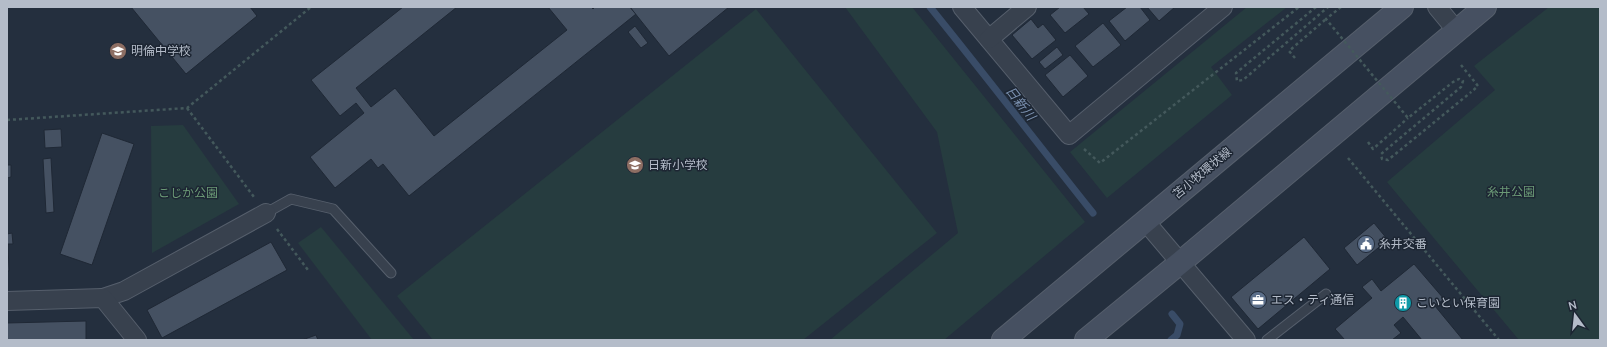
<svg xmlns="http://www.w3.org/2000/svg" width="1607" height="347" font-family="Manrope,'Noto Sans JP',sans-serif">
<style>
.green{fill:#263c3f}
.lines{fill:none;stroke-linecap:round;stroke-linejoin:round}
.stream{stroke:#394c67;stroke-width:7}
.building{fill:#455162;stroke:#1f2835}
.lane-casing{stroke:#565f6c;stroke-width:11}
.street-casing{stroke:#565f6c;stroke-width:20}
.secondary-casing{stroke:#565f6c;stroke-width:24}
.path{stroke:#44595c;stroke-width:2.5;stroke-dasharray:3 3;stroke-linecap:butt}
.lane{stroke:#38414e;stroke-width:9}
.street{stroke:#38414e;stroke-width:18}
.secondary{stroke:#465061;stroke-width:22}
.path-bridge{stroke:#44595c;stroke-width:2.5;stroke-dasharray:3 3;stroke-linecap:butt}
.labels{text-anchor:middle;stroke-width:3;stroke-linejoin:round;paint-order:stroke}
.poi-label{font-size:12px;fill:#b4bcc9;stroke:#1d2633;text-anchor:start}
.street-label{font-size:12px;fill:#b4bcc9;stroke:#1d2633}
.park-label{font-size:12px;fill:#6b9a76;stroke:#1d2633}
.water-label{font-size:13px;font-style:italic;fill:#7c92b1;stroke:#1d2633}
</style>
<rect width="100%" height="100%" fill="#242f3e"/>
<g class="green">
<path d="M845,7h67l173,215 -141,118h-114l128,-107 -21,-101z"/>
<path d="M1247,7h40l-76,60 21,28 -125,103 -37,-46z"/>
<path d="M1549,7h51v333h-81l-132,-158 108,-92 -21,-24z"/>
<path d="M756,9l181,224 -134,107h-370l-36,-44z"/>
<path d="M183,125l56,79 -87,49 -1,-127z"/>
<path d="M321,227l93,113h-42l-74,-97z"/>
</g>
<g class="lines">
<g class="stream">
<path d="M930,7c55,68 108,137 163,206"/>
<path d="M1171,340l6,-5 3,-11 -8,-10"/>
</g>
</g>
<g class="building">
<path d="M131,7h119l7,9 -71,58z"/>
<path d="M403,7h54l-101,81 15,19 24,-19 39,48 133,-106 -19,-23h43l2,2 2,-2h35l6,7 -227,182 -26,-32 -5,4 -7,-9 -36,29 -25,-31 54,-44 -8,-10 -16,13 -29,-36z"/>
<path d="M630,7h99l-60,49z"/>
<path d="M1060,7h23l6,7 -24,19 -15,-18z"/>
<path d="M1127,7h13l10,13 -25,21 -16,-20z"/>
<path d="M1147,7h28l-16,14z"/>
<path d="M1031,19l7,9 5,-4 13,16 -24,19 -20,-24z"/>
<path d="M1103,23l18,22 -28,22 -18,-21z"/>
<path d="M635,26l13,17 -7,5 -13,-16z"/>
<path d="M1057,47l6,8 -18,14 -6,-7z"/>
<path d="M1070,55l18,21 -25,21 -18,-22z"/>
<path d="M61,129l1,18 -17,1 -1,-18z"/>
<path d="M102,133l32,11 -42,121 -32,-11z"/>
<path d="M51,158l3,54 -8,1 -3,-54z"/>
<path d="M7,165h4v12l-4,1z"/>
<path d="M7,222v12l5,-1 1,11h-5l1,27h-2z"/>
<path d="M1374,223l14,17 -31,25 -13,-17z"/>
<path d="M1304,237l26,32 -72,60 -27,-32z"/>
<path d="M271,242l16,28 -125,68 -15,-28z"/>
<path d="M1414,264l30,35 -9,7 28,34h-41l-19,-23 -9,8 7,8 -9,7h-47l-10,-11 37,-31 -10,-11 10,-8 9,12z"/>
<path d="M86,321v19h-79v-17z"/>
<path d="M316,335l2,5h-16z"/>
</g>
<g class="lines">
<g class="lane-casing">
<g id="lane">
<path d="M266,213l25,-14 42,10 58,64"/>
<path d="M1267,340l59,-46"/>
</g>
</g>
<g class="street-casing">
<g id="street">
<path d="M962,7l107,128 154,-128"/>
<path d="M1437,7l19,23"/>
<path d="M989,39l38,-32"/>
<path d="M1145,221l101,119"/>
<path d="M103,298l21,-7 142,-78"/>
<path d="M7,301l96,-3 34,42"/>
</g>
</g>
<g class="secondary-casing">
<g id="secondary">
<path d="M1003,340l399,-333"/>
<path d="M1086,340l95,-78 304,-255"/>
</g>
</g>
<g class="path">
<path d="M1316,7l-80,66 1,8 6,-1 85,-73"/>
<path d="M1295,58l-6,-7 37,-32"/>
<path d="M1461,65l17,21 -8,7"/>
<path d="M187,108l67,89"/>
<path d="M7,120l180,-12 124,-101"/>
<path d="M1368,142l5,7 35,-31"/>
<path d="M1084,149l16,14 199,-156"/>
<path d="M1348,158l151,182"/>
<path d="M277,229l31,41"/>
</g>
<use href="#lane" class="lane"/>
<use href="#street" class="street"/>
<use href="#secondary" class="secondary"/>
<path class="path-bridge" d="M1341,7l-15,12 82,99 45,-36 6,-3 4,2 -2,6 -80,67 1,5 6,1 82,-67"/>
</g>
<defs>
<g id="school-disc" transform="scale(0.9)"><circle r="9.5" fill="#8d6e63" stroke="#1d2633"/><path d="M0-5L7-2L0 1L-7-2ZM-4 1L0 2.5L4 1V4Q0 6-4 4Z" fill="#fff"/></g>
<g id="civic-disc" transform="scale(0.9)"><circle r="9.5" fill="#5c6f8a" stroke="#1d2633"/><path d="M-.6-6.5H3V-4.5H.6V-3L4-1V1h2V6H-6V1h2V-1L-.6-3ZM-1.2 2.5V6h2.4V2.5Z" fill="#fff"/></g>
<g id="office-disc" transform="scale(0.9)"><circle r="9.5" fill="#5c6f8a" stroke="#1d2633"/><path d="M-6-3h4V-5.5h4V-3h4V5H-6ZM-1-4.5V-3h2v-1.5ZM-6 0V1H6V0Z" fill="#fff"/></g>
<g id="building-disc" transform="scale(0.9)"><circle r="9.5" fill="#0f9aa8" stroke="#1d2633"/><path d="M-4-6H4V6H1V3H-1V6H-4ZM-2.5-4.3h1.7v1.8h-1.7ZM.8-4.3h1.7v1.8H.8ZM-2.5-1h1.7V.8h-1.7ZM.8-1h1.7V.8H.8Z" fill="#fff"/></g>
</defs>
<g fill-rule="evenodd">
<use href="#school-disc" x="118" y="51"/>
<use href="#school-disc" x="635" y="165"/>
<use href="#civic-disc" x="1366" y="244"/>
<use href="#office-disc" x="1258" y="300"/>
<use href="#building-disc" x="1403" y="303"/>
</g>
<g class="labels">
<g class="poi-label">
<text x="131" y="55">明倫中学校</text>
<text x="648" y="169">日新小学校</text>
<text x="1379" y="248">糸井交番</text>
<text x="1271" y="304">エス・ティ通信</text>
<text x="1416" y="307">こいとい保育園</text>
</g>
<g class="street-label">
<text transform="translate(1202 173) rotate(-40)" y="4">苫小牧環状線</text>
</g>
<g class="park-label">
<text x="1511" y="196">糸井公園</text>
<text x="188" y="197">こじか公園</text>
</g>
<g class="water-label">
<text transform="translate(1021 103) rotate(52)" y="5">日新川</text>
</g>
</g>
<rect width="1607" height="347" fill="none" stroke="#b4bcc9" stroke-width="16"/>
<g transform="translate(1575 315) rotate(345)" stroke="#1d2633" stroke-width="3" paint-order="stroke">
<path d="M0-3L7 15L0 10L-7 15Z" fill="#b4bcc9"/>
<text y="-6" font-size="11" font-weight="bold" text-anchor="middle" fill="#b4bcc9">N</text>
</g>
</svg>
